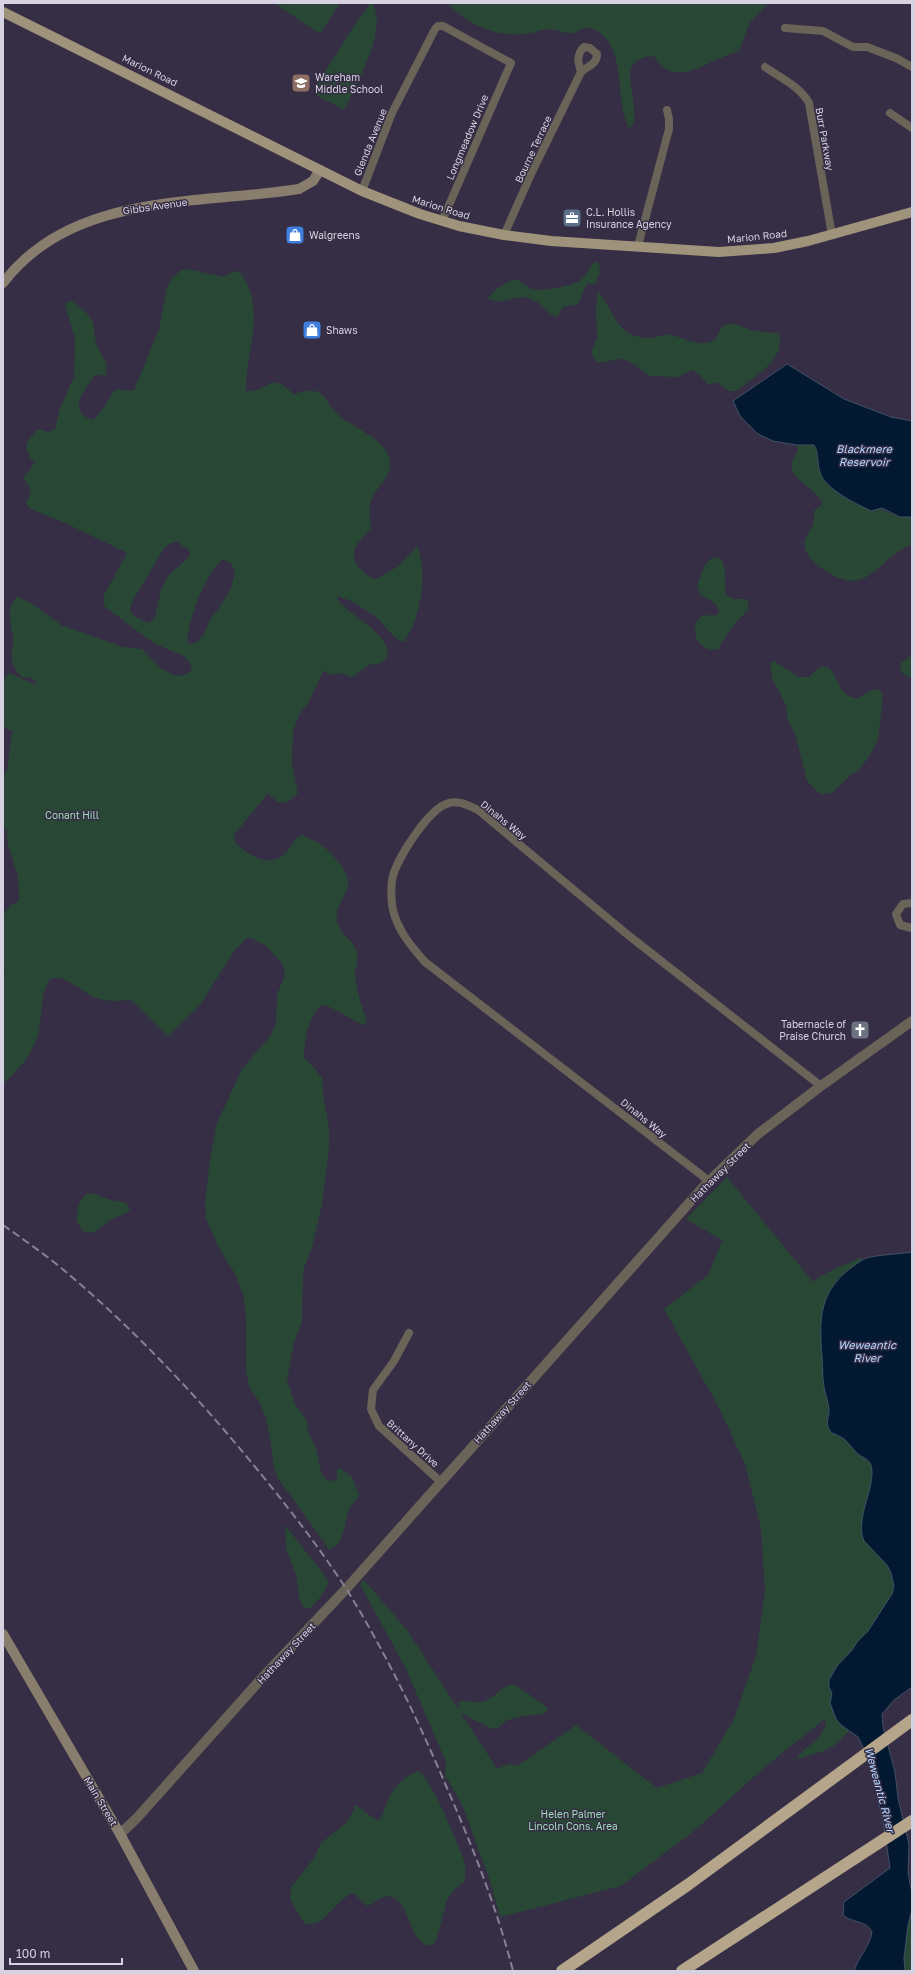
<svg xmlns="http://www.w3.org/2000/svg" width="915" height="1974" font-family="'Golos Text',sans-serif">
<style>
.green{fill:#284735;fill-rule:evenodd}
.water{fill:#021931;stroke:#425066}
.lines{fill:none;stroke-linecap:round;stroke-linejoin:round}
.minor{stroke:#6a6358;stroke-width:8}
.tertiary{stroke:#6a6358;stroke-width:10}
.secondary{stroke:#897e6d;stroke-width:10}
.primary{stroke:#a0937c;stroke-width:10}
.motorway{stroke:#b5a58a;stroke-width:12}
.rail{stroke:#868093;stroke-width:2;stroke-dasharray:8 4;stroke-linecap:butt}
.labels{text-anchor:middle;stroke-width:3;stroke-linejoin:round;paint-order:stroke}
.street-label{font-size:10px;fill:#d6d2e1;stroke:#362e45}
.poi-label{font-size:10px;fill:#d6d2e1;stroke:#362e45;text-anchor:start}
.park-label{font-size:10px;fill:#9ddeb6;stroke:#362e45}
.water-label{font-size:11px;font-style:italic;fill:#b2d6ff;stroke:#362e45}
</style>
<rect width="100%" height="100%" fill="#362e45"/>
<g class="green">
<path d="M274,3h66l-20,31z"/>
<path d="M448,3h320l-19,21 -10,27c-5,2 -9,3 -14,5 -18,7 -39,23 -59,13 -5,-3 -8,-9 -13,-13 -43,3 -10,45 -21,70l-3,2c-13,-26 -5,-61 -20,-85 -7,-11 -18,-19 -30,-13 -3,1 -5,3 -8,3 -8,1 -16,-5 -24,-4 -8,1 -16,5 -24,5 -27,3 -57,-10 -75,-31z"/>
<path d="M370,4h3c14,29 -15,75 -27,103l-4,2 -26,-14 -1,-7 40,-64z"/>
<path d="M596,262l3,2 1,7 -4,13 -8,-1c-5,6 -6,14 -10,21l-15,3 -6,10c-11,-3 -17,-19 -35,-20 -13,0 -21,9 -34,1l8,-9 18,-10c7,2 10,6 16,9 11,5 44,-2 52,-9 6,-6 7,-14 14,-17z"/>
<path d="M188,269l36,8 10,-6 6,1c28,37 5,79 6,120l14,-3 12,-7 9,2 13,10c7,-2 16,-5 24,-2 7,3 12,15 18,21 16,15 50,25 54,47 3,17 -14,26 -19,41 -3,9 -1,18 0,27 -5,6 -12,13 -16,20 -5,14 9,28 21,31l23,-13 18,-20c12,25 3,74 -13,96 -11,-2 -17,-15 -26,-23 -13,-10 -25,-19 -41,-23 2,17 52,32 51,60l-6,7 -13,2 -16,12 -14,-4 -10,2 -5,-5 -16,33 -9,12 -6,17 -1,32 6,29c-13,13 -18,13 -30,0l-34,42c0,8 4,11 10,15 14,12 34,16 46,-2 4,-5 5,-12 12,-13 5,3 12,5 17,8 10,7 31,28 29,41 -2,13 -14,24 -11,38 3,13 18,19 20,31 2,7 -2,14 -2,21 1,15 7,34 12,48l-2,3h-2l-33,-18 -9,-2c-13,12 -17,37 -17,53l9,8 9,12 2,23 5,26v19l-7,59 -10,42 -9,24 -1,51 -8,20 -7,38 8,24 11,15 2,12 8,18 6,26 5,5 7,1 3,-4v-7l4,-2 11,9 7,17c-1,7 -8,9 -10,16 -5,12 -4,36 -20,39l-52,-72 -4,-14 -2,-19 -5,-26 -7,-17 -9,-12 -4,-19v-53l-3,-23 -9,-22 -15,-24 -13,-29 -1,-17 5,-43 7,-36 25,-54 29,-34 5,-12 1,-28 8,-20 -2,-10 -15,-17 -5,-4 -15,-7 -13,13 -35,55 -32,32 -37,-37c-12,1 -27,2 -38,-3 -12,-6 -29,-24 -43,-18 -12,19 -6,42 -14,62 -8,20 -19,28 -33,44v-100l2,-16 -2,-2v-51l7,-11 9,-4v-2l-1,-22 -11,-36v-10l-4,-4v-52l4,-4 5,-40 -9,-5v-46l6,-7 27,12v-3l-4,-4 -11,-1c-7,-8 -11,-18 -9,-29 0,-3 2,-6 1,-9 -1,-14 -9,-33 5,-42l13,6 30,22 62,22 19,2 19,19 10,6 10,2 10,-5 1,-5 -8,-10 -29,-12 -50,-37 -2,-7 2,-7 22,-40 -66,-32 -29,-11 -6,-6 5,-14 -8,-13 7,-7 4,-8c-12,-13 -8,-22 4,-33l11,3 6,-3 5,-20 14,-33 1,-37 -10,-35 2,-2c6,-1 10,2 14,6 20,17 9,19 17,39 4,11 12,16 7,29l-8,-1 -3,1c-10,15 -28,36 -1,44 10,-8 14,-20 22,-30 7,-1 12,2 19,0l25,-61 8,-42 4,-8 9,-8zM177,542l11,7 2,4 -1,4 -21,19 -7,13 -6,29 -7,5 -14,-7 -4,-5 2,-9 33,-55 6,-4zM223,559l9,5 3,9 -5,18 -21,31 -5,12 -8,9 -6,1 -3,-3c3,-24 17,-66 36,-82z"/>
<path d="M598,291c16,20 18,45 48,47 9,1 18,-5 27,-3 11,4 28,12 39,6 8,-3 6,-15 15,-17 8,-2 17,4 24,6 9,2 18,2 28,3l1,5 -1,12 -5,9 -11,12 -27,20h-7l-11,-8 -11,1 -7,-9 -8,-5 -15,7 -27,-1 -21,-15 -9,-2 -21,4 -6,-5 -1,-7 5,-13 -1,-30z"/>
<path d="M807,444l7,1 3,4 3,24 12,15 60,26 20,3v28c-5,0 -7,2 -11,5 -27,17 -36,44 -72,23 -10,-6 -28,-19 -24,-33 1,-4 4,-7 6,-11 3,-5 3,-12 3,-18l9,-7c-9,-21 -46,-26 -25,-53l-1,-6z"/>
<path d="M712,557l9,2c7,11 1,24 6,36l5,4h15l2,9 -16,18 -16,24 -9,-1 -10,-7c-3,-8 -6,-22 5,-26 5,-2 10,1 15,-2l1,-4c-4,-9 -12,-11 -19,-16l-3,-8 7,-19z"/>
<path d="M912,655v23l-9,-4 -3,-4 1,-7z"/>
<path d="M774,661l25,16h10l10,-10h9c11,9 7,21 24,31 11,1 16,-9 26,-9l5,6 -5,44 -8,16 -11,15 -7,4 -20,19 -12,1 -11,-11 -3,-6 -11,-43 -7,-13 -2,-16 -14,-27 -2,-15z"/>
<path d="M727,1177l86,105c13,-11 30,-16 46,-24l5,1 -4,5 -11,5 -12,11 -11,18 -3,75 25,-11 53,219 -65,138 13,12c-13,14 -19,19 -38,24 -5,1 -10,4 -15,4 9,-14 31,-21 30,-41l-60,48 -72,65 -73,55 -121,31 -10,-36 -27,-74 -18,-32 1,-13 -40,-93 -46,-85 4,-4 43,50 50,77 3,-6c8,-1 17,3 25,0 11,-4 16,-16 29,-17l33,23v3l-3,4 -20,2 -17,4 -9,8 -6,1 -31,-16 36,56c7,-3 13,-8 20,-3l59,-41 81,63 45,-15 32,-54 22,-63 9,-64 -4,-64 -16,-64 -27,-58 -54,-97 45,-35 13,-34 -36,-21z"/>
<path d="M87,1193c8,0 13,4 21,6 8,3 17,0 22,9l-2,4 -18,8 -17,13 -10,-2 -7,-11 3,-17z"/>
<path d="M285,1525l44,56 -7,14 -11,13h-7l-5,-11 -2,-19 -11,-30z"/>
<path d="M418,1771c12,3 40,74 46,89 2,6 2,16 0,22l-10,8 -7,10 -11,41 -3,4h-8c-3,-3 -8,-7 -10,-11 -6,-11 -13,-43 -31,-37 -6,1 -10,8 -17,9l-11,-11 -5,-1c-16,7 -29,37 -47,29l-14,-24 1,-12 24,-30 5,-13 27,-22 9,-17 20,15h3c5,-5 5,-11 8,-17 5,-15 16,-26 31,-32z"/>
<path d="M912,1883v88h-10l-37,-61z"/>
</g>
<g class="water">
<path d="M787,364l57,35 47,18 21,4v96h-12l-18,-9 -11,3c-14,-7 -47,-22 -51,-39 -3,-8 -1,-20 -6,-27h-17l-24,-4 -15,-7 -18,-18 -7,-15z"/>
<path d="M912,1252v435l-18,13 -12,14 1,13 12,45 3,26 11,47 -1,28 4,20v17l-4,15 -4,33 1,13h-51c4,-13 16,-25 18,-39 -5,-12 -21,-9 -29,-17l1,-13 46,-34 -7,-47 -17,-68 -8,-16 -17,-12 -5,-6 -6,-16 2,-10 -3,-6v-7l8,-14 15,-16 5,-8 11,-11 24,-37 2,-8 -3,-13 -4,-8 -23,-24c-10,-23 13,-55 7,-76 -2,-6 -10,-8 -14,-12 -11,-11 -9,-14 -25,-20 -8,-8 -3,-14 -3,-23 0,-4 -2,-10 -3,-15 -4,-12 -3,-25 -4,-39 -4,-47 0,-71 42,-97 8,-4 37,-5 48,-7z"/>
</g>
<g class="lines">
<g class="minor">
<path d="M785,28l38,3 30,16h14l29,11 16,9"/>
<path d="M765,67c16,11 34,19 44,36l23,132"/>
<path d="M890,113l22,15"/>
<path d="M362,191l30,-78 43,-84 3,-3h5l68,37 -69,158"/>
<path d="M504,235l28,-63 49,-100c6,-6 16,-7 16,-18l-7,-6 -6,-1c-8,8 -6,15 -3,25"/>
<path d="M638,246l31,-117v-10l-2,-9"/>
<path d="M912,903l-9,1 -7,10 4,11 12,3"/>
<path d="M709,1181l-284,-219c-14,-16 -27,-31 -32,-52 -2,-8 -2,-22 -1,-30 4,-21 37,-72 57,-77 10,-3 20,3 29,7l150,125 193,151"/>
<path d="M409,1333l-15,28 -21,29 -2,19 8,17 62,56"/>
</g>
<path class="tertiary" d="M120,1834l17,-16 125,-140 84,-89 360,-405 52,-50 63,-48 91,-65"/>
<g class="secondary">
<path d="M3,283c69,-91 195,-78 296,-94l14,-8 7,-11"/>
<path d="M3,1634l117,200 74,137"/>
</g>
<path class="primary" d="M3,12l359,179 58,23 39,12 45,9 47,6 168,11 55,-4 34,-7 104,-29"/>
<g class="motorway">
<path d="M562,1971l127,-87 223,-164"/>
<path d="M682,1971l230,-150"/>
</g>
<path class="rail" d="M3,1225c21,15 43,30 63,47 70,59 132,125 190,196 32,39 63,79 91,122 39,63 71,130 100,198 26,60 50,120 66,183"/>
</g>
<defs>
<g id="school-square" transform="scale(1)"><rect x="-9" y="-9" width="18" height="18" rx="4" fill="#8d6e63" stroke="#362e45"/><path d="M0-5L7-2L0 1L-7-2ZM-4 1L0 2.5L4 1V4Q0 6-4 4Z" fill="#fff"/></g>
<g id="office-square" transform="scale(1)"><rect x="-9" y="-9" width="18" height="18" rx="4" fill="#5c6f8a" stroke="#362e45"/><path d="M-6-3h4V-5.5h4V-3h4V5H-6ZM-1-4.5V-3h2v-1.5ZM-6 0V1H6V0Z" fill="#fff"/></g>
<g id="shop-square" transform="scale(1)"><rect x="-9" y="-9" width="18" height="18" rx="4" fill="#3f7fe0" stroke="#362e45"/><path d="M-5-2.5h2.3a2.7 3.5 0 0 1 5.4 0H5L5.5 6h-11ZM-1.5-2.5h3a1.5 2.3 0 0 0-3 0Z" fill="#fff"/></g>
<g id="church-square" transform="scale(1)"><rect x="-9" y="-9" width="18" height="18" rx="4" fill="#6b7280" stroke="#362e45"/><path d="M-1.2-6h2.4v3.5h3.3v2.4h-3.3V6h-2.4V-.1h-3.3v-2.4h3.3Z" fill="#fff"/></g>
</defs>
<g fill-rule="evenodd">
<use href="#school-square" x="301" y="83"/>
<use href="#office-square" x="572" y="218"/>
<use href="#shop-square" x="295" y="235"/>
<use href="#shop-square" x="312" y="330"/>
<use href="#church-square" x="860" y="1030"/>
</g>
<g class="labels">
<g class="street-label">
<text transform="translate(150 70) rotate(26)" y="4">Marion Road</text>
<text transform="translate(467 137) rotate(-67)" y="4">Longmeadow Drive</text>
<text transform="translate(825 139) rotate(80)" y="4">Burr Parkway</text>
<text transform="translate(370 142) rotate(-68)" y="4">Glenda Avenue</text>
<text transform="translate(533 149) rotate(-65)" y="4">Bourne Terrace</text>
<text transform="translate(155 206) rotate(-8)" y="4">Gibbs Avenue</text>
<text transform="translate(441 207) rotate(17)" y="4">Marion Road</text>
<text transform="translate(757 236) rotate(-6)" y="4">Marion Road</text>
<text transform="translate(504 820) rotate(39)" y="4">Dinahs Way</text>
<text transform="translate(644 1118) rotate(39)" y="4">Dinahs Way</text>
<text transform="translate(720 1172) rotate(-45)" y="4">Hathaway Street</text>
<text transform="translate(502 1412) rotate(-48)" y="4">Hathaway Street</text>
<text transform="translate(413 1443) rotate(42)" y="4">Brittany Drive</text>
<text transform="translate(286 1653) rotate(-47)" y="4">Hathaway Street</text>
<text transform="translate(101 1801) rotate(59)" y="4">Main Street</text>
</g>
<g class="poi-label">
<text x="315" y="81">Wareham<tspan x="315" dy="12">Middle School</tspan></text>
<text x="586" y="216">C.L. Hollis<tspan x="586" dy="12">Insurance Agency</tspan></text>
<text x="309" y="239">Walgreens</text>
<text x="326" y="334">Shaws</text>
<text x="846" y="1028" text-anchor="end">Tabernacle of<tspan x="846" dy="12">Praise Church</tspan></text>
</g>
<g class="park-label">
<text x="72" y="819">Conant Hill</text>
<text x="573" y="1818">Helen Palmer<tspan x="573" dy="12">Lincoln Cons. Area</tspan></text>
</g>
<g class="water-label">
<text x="864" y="453">Blackmere<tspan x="864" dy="13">Reservoir</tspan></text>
<text x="867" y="1349">Weweantic<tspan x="867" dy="13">River</tspan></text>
<text transform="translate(880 1790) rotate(75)" y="4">Weweantic River</text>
</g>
</g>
<rect width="915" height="1974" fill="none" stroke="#d6d2e1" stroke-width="8"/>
<path d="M10 1958v6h112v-6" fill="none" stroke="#d6d2e1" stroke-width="2"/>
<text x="16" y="1958" font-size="12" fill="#d6d2e1" stroke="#362e45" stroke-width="3" paint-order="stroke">100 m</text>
</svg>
